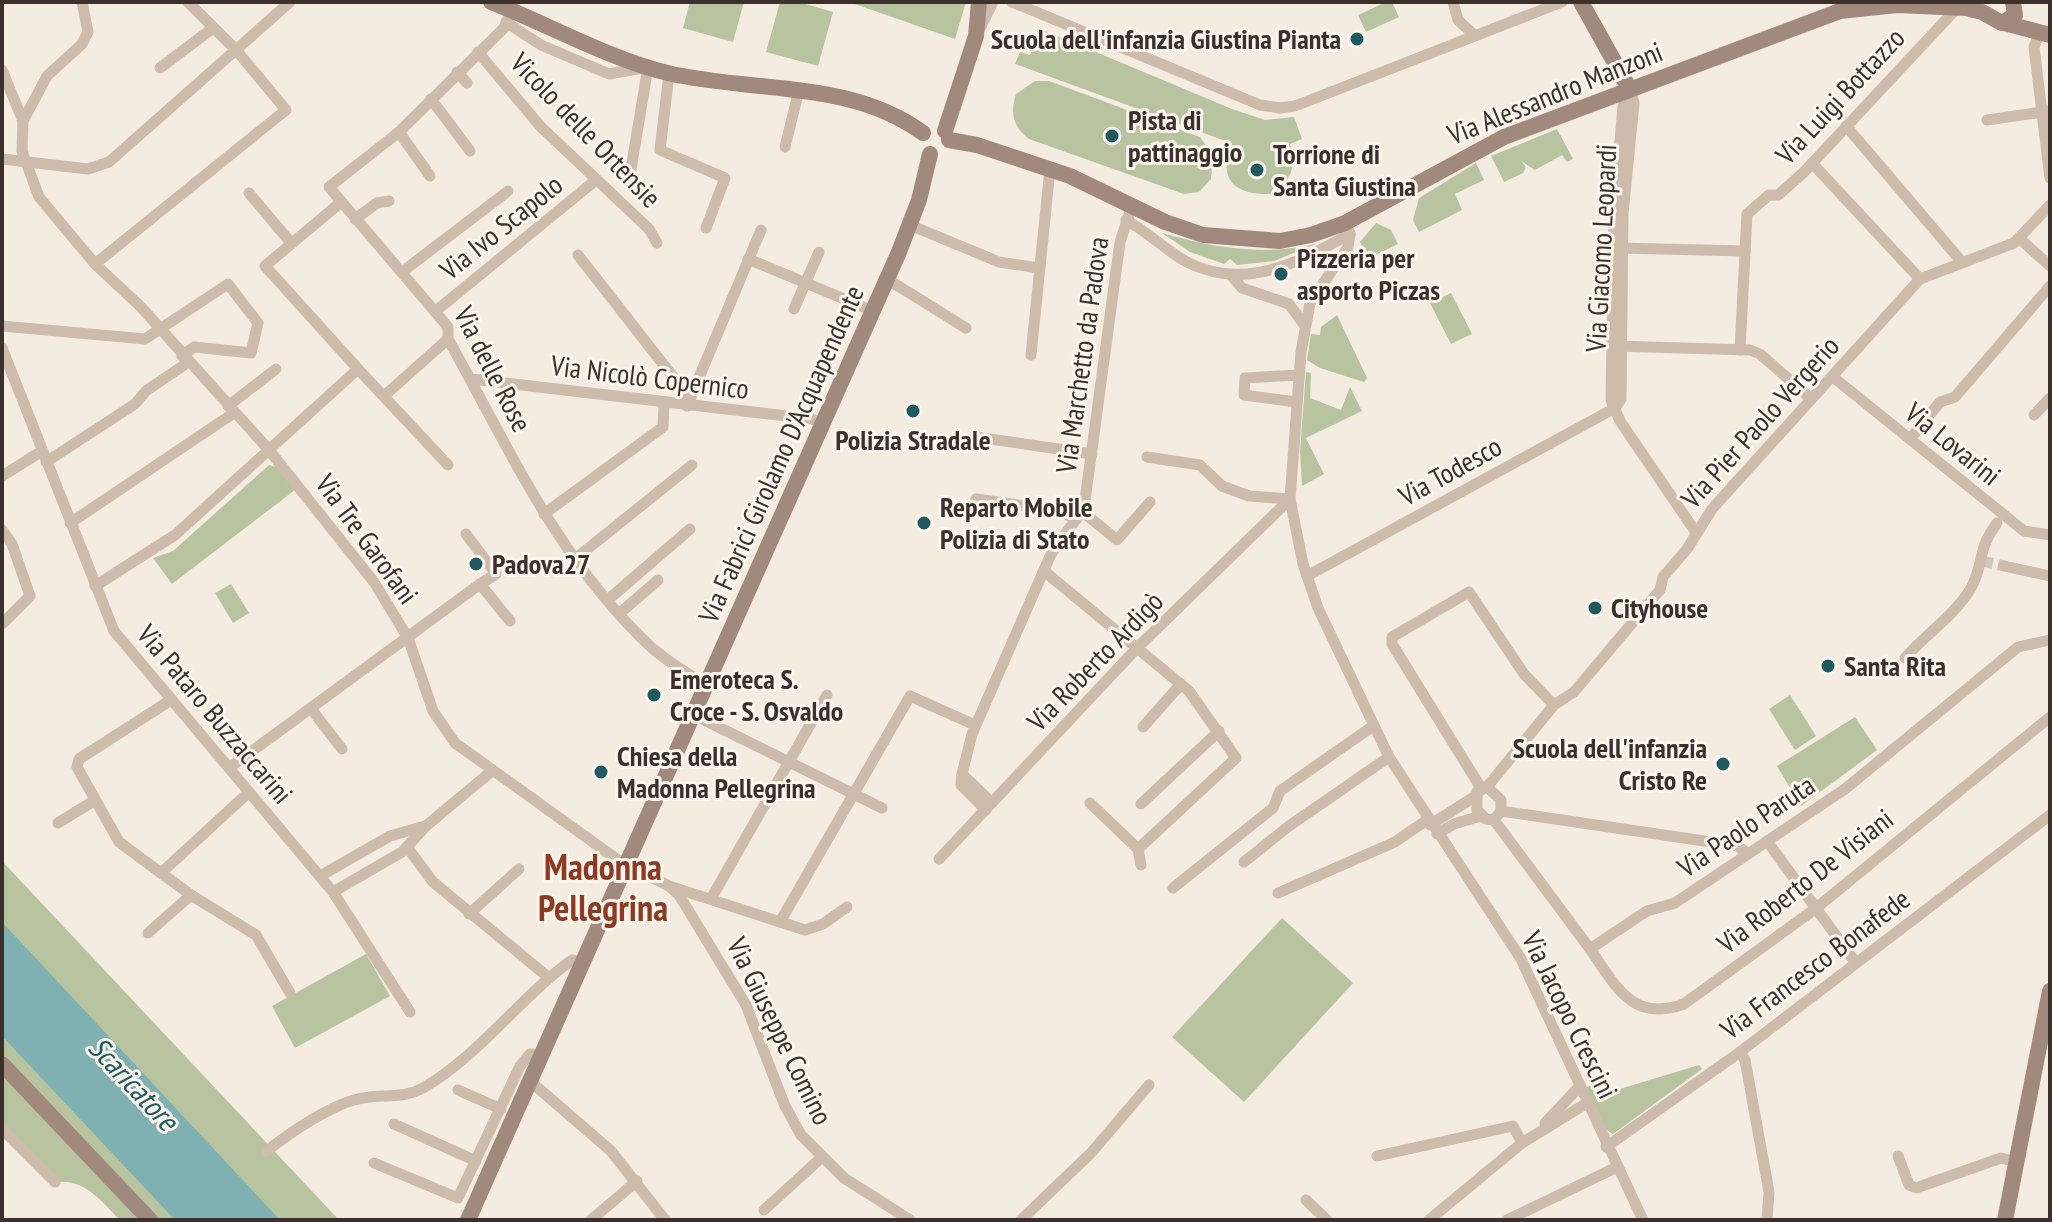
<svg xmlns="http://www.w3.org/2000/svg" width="2052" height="1222" font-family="'PT Sans Narrow',sans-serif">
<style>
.green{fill:#b8c4a0}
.water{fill:#7fb0b2}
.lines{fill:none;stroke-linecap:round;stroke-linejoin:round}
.street-tunnel{stroke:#cfc6bd;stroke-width:11;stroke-dasharray:11 5.5;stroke-linecap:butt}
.street{stroke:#cdbbac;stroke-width:11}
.secondary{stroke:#a18a7d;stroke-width:16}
.poi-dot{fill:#1f5a5e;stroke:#fbf5ee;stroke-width:3}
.labels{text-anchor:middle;stroke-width:6;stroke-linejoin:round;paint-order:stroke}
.poi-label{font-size:28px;font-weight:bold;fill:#3b302b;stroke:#fbf5ee;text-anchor:start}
.street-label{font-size:28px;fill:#3b302b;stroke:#fbf5ee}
.water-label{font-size:30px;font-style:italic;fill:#1f5a5e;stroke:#fbf5ee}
.district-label{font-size:36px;font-weight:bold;fill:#8c3b22;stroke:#fbf5ee}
</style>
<rect width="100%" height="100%" fill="#f4ebe1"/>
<g class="green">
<path d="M690,2h54l-11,40 -50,-14z"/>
<path d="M780,2h19l34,10 -15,54 -52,-14z"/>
<path d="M849,2h117l-11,37z"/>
<path d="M1386,2h6l7,15 -33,15 -8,-17z"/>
<path d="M1041,29l191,80 33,11 29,-3 8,22 -12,5c7,22 1,37 -17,50 -39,1 -55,-13 -42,-51l-216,-79 5,-12 10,3z"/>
<path d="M1035,81h14l151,56 13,19 -2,23 -12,13 -15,2 -155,-55c-16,-12 -19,-26 -13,-45z"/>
<path d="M1557,129l16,30 -6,3 -5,-7 -27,15 -14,-9 5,6 -3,6 -19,9 -13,-26z"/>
<path d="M1476,163l8,17 -29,14 7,16 -43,22 -6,-12 6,-22z"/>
<path d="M1376,223l15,7 7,14 -30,15 -8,-17z"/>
<path d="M1162,233c52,15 101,23 154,11l-42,17 -37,4 -7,-6 -6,5 -34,-12z"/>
<path d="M1451,293l21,41 -21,10 -21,-41z"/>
<path d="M1337,315l30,63 -3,4 -44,-14 -13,-8 4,-26 9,1 1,-8z"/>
<path d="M1306,372l5,1 -1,25 31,12 9,-23 12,24 -56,27 18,36 -22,12 -2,-35z"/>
<path d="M269,465l7,2 19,23 -123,94 -19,-26 20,-7z"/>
<path d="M231,584l18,29 -16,10 -18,-30z"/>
<path d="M1790,695l26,41 -21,14 -26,-41z"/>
<path d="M1855,717l22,33 -76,56 -24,-40z"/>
<path d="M2,861l337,359h-219c-19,-19 -35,-41 -63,-38l-55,-54z"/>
<path d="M1282,918l71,65 -109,119 -72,-65z"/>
<path d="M366,954l24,42 -95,52 -23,-42z"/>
<path d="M1699,1065l3,4 -89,65 -8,-5 -20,-41 13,-6 22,7z"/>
</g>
<path class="water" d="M2,922l278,298h-105l-173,-184z"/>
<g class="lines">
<path class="street-tunnel" d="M1982,561l22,5"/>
<g class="street">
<path d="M82,2l6,30 -6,12 -35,32 -24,45 -1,30 17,46 56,67 46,43 128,143 105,132 34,56 25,73 22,32 163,117 51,26 10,9 67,110 39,101 16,29 43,43 66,42"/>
<path d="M1012,2l248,103 20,3 15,-2 267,-104"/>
<path d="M1453,2l5,18 16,15"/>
<path d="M512,10l-8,18 -105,104 -70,55 119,140v12c61,109 111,223 204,309 16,14 37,26 55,38"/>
<path d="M506,22l35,23 68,29 39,-7"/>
<path d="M980,28l13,-26"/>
<path d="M2040,32l-6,15 16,131"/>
<path d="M478,52l62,74 109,103 8,14"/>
<path d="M160,68l53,-40"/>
<path d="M2,70l21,51"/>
<path d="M457,72l10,11"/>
<path d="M669,74l-9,76 65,28 -19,50"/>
<path d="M1629,89l-6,17 -9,106 -3,188 9,21 75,110"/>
<path d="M431,99l39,52"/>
<path d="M1987,120l63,-9"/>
<path d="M1846,126l115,135"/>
<path d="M399,132l31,44"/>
<path d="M785,147l14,-57"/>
<path d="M2,159l86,10 21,-7 181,-160"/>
<path d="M1812,163l108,116"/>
<path d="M630,175l18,-108"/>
<path d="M249,193l42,50"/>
<path d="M340,203l-75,63 93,103"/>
<path d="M355,219l22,-16 12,-2"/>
<path d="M1126,220c22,12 39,30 61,42 58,30 112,0 163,-28"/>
<path d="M1345,223l5,11 -2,13 -38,56 -9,49 -11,147 13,65 15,44 71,149 132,202 122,261"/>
<path d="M910,225l89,37 40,6"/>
<path d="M2020,239l30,27"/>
<path d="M1618,248l127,3"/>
<path d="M578,255l103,132 6,19"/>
<path d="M748,259l125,52"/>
<path d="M95,264l191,-154 -49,-59 -49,-49"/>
<path d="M402,272l106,-81"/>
<path d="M1231,275l11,13 47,16 16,22"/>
<path d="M887,279l79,49"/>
<path d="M794,309l25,-57"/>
<path d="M437,310l159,-130"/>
<path d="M2,326l143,13 83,-55 30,39 -7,30 -57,-6 -12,9"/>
<path d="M1615,346l135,4 10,4 49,43"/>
<path d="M2,348l112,283 219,261 77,120"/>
<path d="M1740,350l7,-136 22,-19h9l25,-22 155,-166"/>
<path d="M1031,355l19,-186"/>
<path d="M1833,377l191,154 26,4"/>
<path d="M471,379l341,40 11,5"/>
<path d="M384,396l64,-57"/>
<path d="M1296,402l-52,-7 1,-17 54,-3"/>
<path d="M228,406l48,-37"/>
<path d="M687,406l74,-176"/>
<path d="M1615,408l6,-9 2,-186 11,-110 -5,-15"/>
<path d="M2034,415l16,-17"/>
<path d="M977,437l115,17"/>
<path d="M1910,439l30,-37 15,-5 95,-111"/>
<path d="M1147,457l53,8 22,21 27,10 41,3"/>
<path d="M46,462l89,-58 11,-13 41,-28"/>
<path d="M2,476l40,-25"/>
<path d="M976,499l79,11 22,9"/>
<path d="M1083,512l34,28 33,-38"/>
<path d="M544,514l119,-87 1,-23"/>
<path d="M70,523l164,-110"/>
<path d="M2,530l10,14 18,52 -28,28"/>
<path d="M466,534l30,40 -16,10"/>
<path d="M575,559l117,-94"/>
<path d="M2004,566l46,10"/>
<path d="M1044,571l145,120 47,67 -98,91 -48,-46"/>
<path d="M1307,576l308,-168"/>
<path d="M95,586l80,-51 183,-166 90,96"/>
<path d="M609,599l81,-70"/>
<path d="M620,613l38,-33"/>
<path d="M1905,658c20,-23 50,-43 66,-70 13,-23 6,-39 26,-65"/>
<path d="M171,700l-92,59 -2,8 42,75 72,53 65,40 34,58"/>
<path d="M312,710l30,39"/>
<path d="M694,715l188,93"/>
<path d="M1143,727l38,-43"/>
<path d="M229,768l251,-184 30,37"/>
<path d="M962,774l10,-40 79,-180 33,-46 36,-266 12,-36"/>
<path d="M1487,787l14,13v11l-7,9 -8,-1 -9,-9v-18l10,-5 67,-82 20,-13 86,-102 3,-13 24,-28 25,-40 208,-230 94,-36 36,-38"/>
<path d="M1481,788l-89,-144v-7l77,-45 55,82 30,31"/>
<path d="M1141,804l78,-73"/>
<path d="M986,810l-25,-25 1,-11 30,29"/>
<path d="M1501,811l237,35 10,8"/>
<path d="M1494,820l96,129 57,-38 28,-8 170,-114 173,-142 32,-7"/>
<path d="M58,823l37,-23"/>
<path d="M1430,825l44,-28"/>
<path d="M1437,834l17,-10 27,-8"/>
<path d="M1767,841l89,122"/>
<path d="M407,847l26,35 115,95"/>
<path d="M1138,849l3,16"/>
<path d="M939,859l199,-212 152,-148"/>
<path d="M1244,862l45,-36 100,-69"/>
<path d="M161,873l87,-80"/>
<path d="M320,876l70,-40 35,-10"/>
<path d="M672,887l133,43 18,-6 24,-17"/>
<path d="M1173,888l100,-80 7,-17 93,-65"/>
<path d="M333,892l69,-40 24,-26 67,-56"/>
<path d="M1278,893l117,-51 32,-22"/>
<path d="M712,897l115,-202"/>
<path d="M469,914l50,-45"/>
<path d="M780,922l130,-226 65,29"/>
<path d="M148,933l43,-38"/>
<path d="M1590,949c26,37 42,74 94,55l131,-95 235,-192"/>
<path d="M1740,1052l5,8 24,132 -2,28"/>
<path d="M530,1081l81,70 54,69"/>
<path d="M458,1090l43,19"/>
<path d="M1545,1123l35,-37"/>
<path d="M394,1124l82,37"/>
<path d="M2,1129l53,53"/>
<path d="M1606,1147l134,-95 310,-237"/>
<path d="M267,1151c22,-18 68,-49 96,-53 21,-4 40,1 60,-10 57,-33 96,-90 149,-128l11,2"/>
<path d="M1377,1156l136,-30 9,17"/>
<path d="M1898,1156l11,29 7,3 85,-30 16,4"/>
<path d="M374,1163l84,35 62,-132 10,-12 12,1"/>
<path d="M1306,1200l21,20"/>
<path d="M764,1210l57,-52"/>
<path d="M591,1220l46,-39"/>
<path d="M1021,1220l70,-67 58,-68"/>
<path d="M1429,1220l93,-77 65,-40"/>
<path d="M1507,1220l108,-52"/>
</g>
<g class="secondary">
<path d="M491,2c54,21 123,59 177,71 85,20 181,6 255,60"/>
<path d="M1581,2l48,86"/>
<path d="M2002,23l13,-8 -2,-13"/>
<path d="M945,131l31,-95 3,-34"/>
<path d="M949,140l28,5 93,31 95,46 38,13 77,6 31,-6 34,-12 159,-86 336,-126 57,-6 69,3 16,4 18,10 50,13"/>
<path d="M2,1064l148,156"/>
<path d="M468,1220l431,-968 20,-52 11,-46"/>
<path d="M2005,1220l45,-229"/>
</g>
</g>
<g class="poi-dot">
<circle cx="1357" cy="39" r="8"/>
<circle cx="1112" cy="136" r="8"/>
<circle cx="1257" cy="170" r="8"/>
<circle cx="1281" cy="274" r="8"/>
<circle cx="913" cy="411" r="8"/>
<circle cx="924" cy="523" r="8"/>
<circle cx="476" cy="564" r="8"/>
<circle cx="1595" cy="608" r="8"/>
<circle cx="1828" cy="666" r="8"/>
<circle cx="654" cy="695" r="8"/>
<circle cx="1723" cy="764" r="8"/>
<circle cx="601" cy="772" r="8"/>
</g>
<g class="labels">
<g class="poi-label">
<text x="1341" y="49" text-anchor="end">Scuola dell'infanzia Giustina Pianta</text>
<text x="1128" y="130">Pista di<tspan x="1128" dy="32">pattinaggio</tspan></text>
<text x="1273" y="164">Torrione di<tspan x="1273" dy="32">Santa Giustina</tspan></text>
<text x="1297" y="268">Pizzeria per<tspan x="1297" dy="32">asporto Piczas</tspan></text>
<text x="913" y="450" text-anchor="middle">Polizia Stradale</text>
<text x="940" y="517">Reparto Mobile<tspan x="940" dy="32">Polizia di Stato</tspan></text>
<text x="492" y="574">Padova27</text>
<text x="1611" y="618">Cityhouse</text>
<text x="1844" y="676">Santa Rita</text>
<text x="670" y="689">Emeroteca S.<tspan x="670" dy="32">Croce - S. Osvaldo</tspan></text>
<text x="1707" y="758" text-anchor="end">Scuola dell'infanzia<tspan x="1707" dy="32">Cristo Re</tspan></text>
<text x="617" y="766">Chiesa della<tspan x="617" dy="32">Madonna Pellegrina</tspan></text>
</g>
<g class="street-label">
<text transform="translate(1555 93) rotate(-22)" y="10">Via Alessandro Manzoni</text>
<text transform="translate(1840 96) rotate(-47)" y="10">Via Luigi Bottazzo</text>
<text transform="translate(586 130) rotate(46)" y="10">Vicolo delle Ortensie</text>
<text transform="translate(501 227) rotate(-39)" y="10">Via Ivo Scapolo</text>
<text transform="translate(1601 248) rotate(-87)" y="10">Via Giacomo Leopardi</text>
<text transform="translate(1082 355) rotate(-82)" y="10">Via Marchetto da Padova</text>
<text transform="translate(493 369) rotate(63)" y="10">Via delle Rose</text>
<text transform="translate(650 377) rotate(7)" y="10">Via Nicolò Copernico</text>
<text transform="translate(1760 422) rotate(-48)" y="10">Via Pier Paolo Vergerio</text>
<text transform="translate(1953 444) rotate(39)" y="10">Via Lovarini</text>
<text transform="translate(781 454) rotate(-66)" y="10">Via Fabrici Girolamo D'Acquapendente</text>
<text transform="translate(1450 471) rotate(-29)" y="10">Via Todesco</text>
<text transform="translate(367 539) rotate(54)" y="10">Via Tre Garofani</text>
<text transform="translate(1095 661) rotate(-46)" y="10">Via Roberto Ardigò</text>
<text transform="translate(215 714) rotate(50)" y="10">Via Pataro Buzzaccarini</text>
<text transform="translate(1746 826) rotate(-34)" y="10">Via Paolo Paruta</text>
<text transform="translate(1805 881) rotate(-38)" y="10">Via Roberto De Visiani</text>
<text transform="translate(1815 964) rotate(-37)" y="10">Via Francesco Bonafede</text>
<text transform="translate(1570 1015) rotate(64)" y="10">Via Jacopo Crescini</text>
<text transform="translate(780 1031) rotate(64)" y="10">Via Giuseppe Comino</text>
</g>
<g class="water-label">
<text transform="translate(133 1084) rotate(47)" y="10">Scaricatore</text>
</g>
<g class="district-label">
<text x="603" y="880">Madonna<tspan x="603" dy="41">Pellegrina</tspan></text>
</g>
</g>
<rect width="2052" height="1222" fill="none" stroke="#3b302b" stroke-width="8"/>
</svg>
